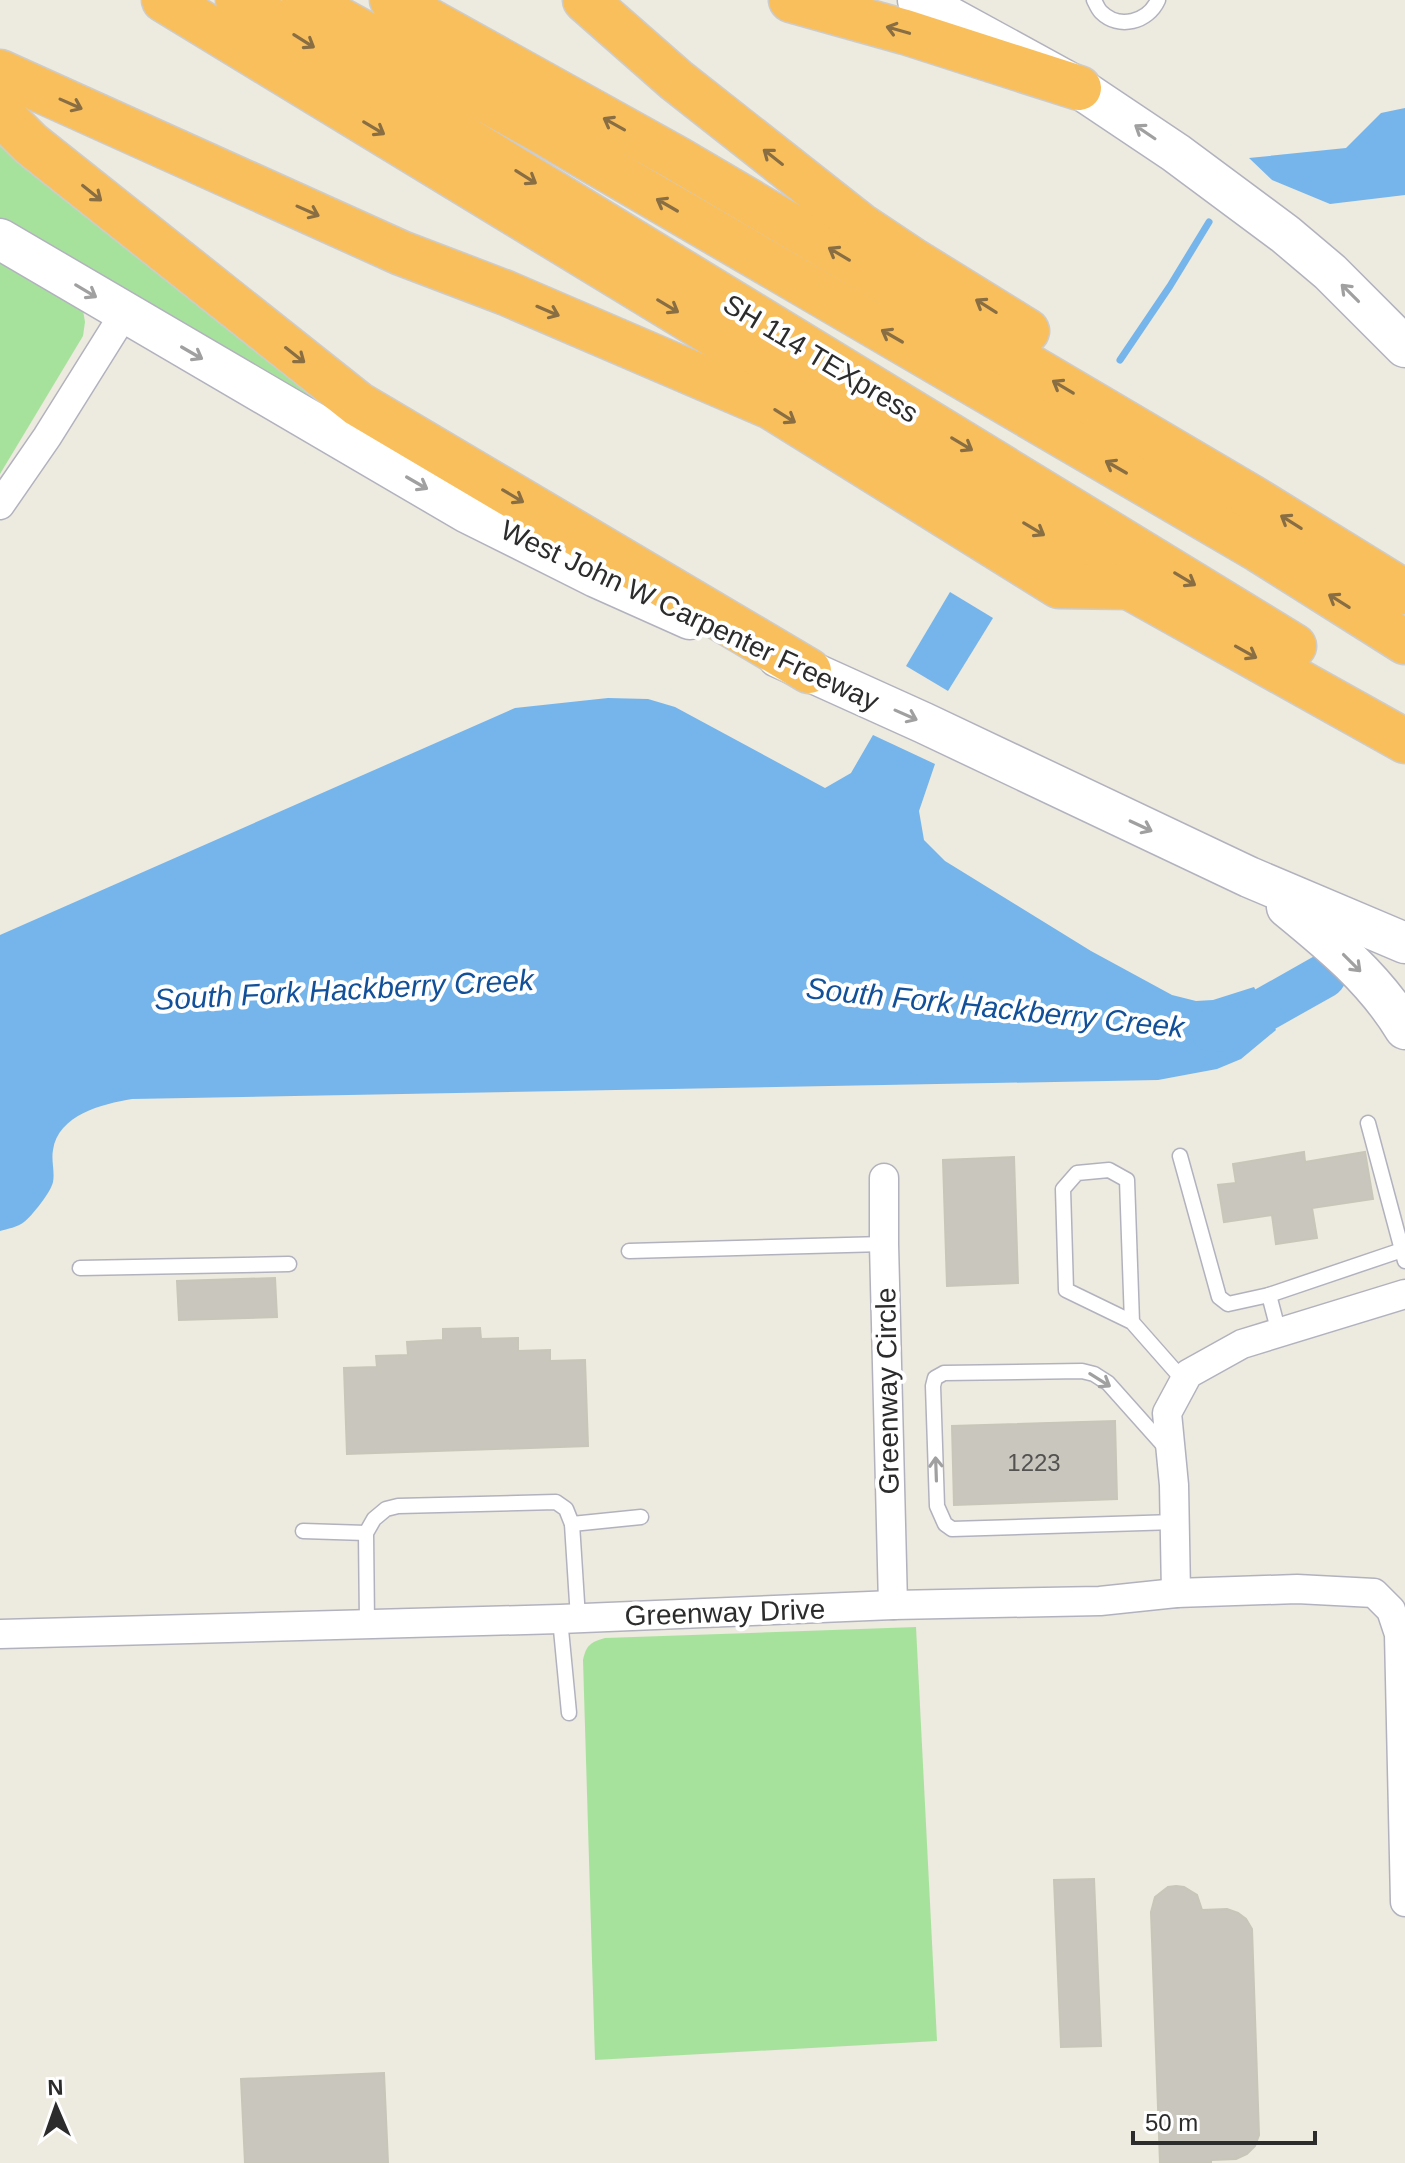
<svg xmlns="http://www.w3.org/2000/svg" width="1405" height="2163" font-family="Helvetica,sans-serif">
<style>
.green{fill:#a7e29d}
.water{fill:#75b5eb}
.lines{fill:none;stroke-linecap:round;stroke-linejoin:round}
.stream{stroke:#75b5eb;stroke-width:7}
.river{stroke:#75b5eb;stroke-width:44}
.building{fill:#c9c6be;stroke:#c8c6b8;stroke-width:2}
.service-casing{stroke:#b2b2bf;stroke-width:17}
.minor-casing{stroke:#b2b2bf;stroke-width:31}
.secondary-casing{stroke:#b2b2bf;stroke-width:43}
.motorway-casing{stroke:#ccc;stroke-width:47}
.service{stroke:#fff;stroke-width:14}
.minor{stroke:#fff;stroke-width:28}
.secondary{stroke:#fff;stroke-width:40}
.motorway{stroke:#f9bf5d;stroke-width:44}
.oneway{stroke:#886e42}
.oneway2{stroke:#a0a0a0}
.labels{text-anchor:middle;stroke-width:8;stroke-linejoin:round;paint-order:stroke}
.number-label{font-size:24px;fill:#535250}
.street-label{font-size:28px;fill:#2c2c2c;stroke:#fff}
.water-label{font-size:30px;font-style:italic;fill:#12519a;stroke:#fff}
</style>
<rect width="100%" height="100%" fill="#edeadf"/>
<g class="green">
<path d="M0,139l542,397 -542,-318z"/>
<path d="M0,253l83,57 2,12 -2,14 -83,138z"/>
<path d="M916,1627l21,414 -342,19 -12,-400c3,-15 8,-18 22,-22z"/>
</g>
<g class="water">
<path d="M1405,108v87l-75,9 -58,-24 -23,-22 97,-10 35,-35z"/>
<path d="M950,592l43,26 -45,73 -42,-25z"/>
<path d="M608,698l40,1 27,8 150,81 26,-15 22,-38 62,29 -16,47 5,29 21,21 146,90 81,44 24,6 17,-1 41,-13 22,43 -35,29 -24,10 -59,11 -1026,19c-30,5 -74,16 -79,51 -2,10 2,22 0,32 -2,10 -21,34 -29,40 -6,5 -17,7 -24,9v-296l515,-227z"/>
</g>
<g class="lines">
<path class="stream" d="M1120,360l50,-74 39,-64"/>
<path class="river" d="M1212,1030l18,-1 94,-53"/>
</g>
<g class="building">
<path d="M1304,1152l1,10 60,-10 8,47 -61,9 5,30 -41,6 -4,-29 -48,7 -6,-37 18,-2 -3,-19z"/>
<path d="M1014,1157l4,126 -71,3 -4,-126z"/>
<path d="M275,1278l2,39 -98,3 -2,-39z"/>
<path d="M480,1328l1,11 37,-1v13l32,-1v11l35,-1 3,86 -241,8 -3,-86 33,-1 -1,-11 32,-1 -1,-13 36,-2v-11z"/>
<path d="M1115,1421l2,78 -163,6 -2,-79z"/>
<path d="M1094,1879l7,167 -40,1 -7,-167z"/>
<path d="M1176,1886l8,1 13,8 5,15 25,-1 11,4 8,6 6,10 7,206 -4,11 -8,8 -11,5 -25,1v3h-51l-9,-251 4,-15 13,-10z"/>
<path d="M384,2073l4,90h-143l-4,-84z"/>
</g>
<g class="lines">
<g class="service-casing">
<g id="service">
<path d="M1094,0c2,4 4,9 7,12 18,18 47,10 57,-12"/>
<path d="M1368,1123l34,127"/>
<path d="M1180,1156l39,141 9,7 41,-9 10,38"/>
<path d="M629,1251l255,-7"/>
<path d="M80,1268l209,-4"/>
<path d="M1269,1295l133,-45 3,11"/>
<path d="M1132,1322l-66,-32 -3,-101 14,-16 32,-3 18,10 5,142 52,59"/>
<path d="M1166,1448l-58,-65 -14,-9 -12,-3 -138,2 -9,5 -2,8 4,120 8,18 7,5 223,-7"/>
<path d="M572,1524l69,-7"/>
<path d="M303,1531l63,2"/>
<path d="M560,1619l9,94"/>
<path d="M367,1623l-1,-90 8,-14 12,-10 12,-3 158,-4 10,7 6,15 6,94"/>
</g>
</g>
<g class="minor-casing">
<g id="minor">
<path d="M0,505l47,-68 77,-123"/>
<path d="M884,1178v66l9,361"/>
<path d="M1176,1593l-2,-108 -7,-72 21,-39 54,-30 163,-50"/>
<path d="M0,1634l560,-15 333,-14 207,-4 76,-8 121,-4 77,4 17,17 8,24 6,268"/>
</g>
</g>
<g class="secondary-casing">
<g id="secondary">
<path d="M918,0l161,88 97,65 109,81 45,38 75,75"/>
<path d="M0,239l466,273 130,65 94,42"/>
<path d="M778,657l146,66 325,154 156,66"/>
<path d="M1287,907c44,36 88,72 118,122"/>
</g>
</g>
<g class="motorway-casing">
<g id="motorway">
<path d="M164,0l965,587 276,154"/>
<path d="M238,0l1056,646"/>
<path d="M304,0l232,128 723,422 146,92"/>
<path d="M392,0l284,158 575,339 154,95"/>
<path d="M585,0l91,80 184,145 54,36 113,70"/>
<path d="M791,0l114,32 174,56"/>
<path d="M0,72l401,181 105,40 265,114 288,179 70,1"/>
<path d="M0,113l31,31 327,260 451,267"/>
</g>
</g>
<use href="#service" class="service"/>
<use href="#minor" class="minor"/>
<use href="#secondary" class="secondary"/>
<use href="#motorway" class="motorway"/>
</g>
<defs><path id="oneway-shaft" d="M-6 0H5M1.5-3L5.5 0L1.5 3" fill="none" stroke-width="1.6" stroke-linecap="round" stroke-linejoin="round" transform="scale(2)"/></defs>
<g class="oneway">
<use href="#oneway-shaft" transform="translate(898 30) rotate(-164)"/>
<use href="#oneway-shaft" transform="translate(304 41) rotate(32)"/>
<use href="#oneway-shaft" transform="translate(71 104) rotate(24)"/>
<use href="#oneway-shaft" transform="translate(614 124) rotate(-151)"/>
<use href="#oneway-shaft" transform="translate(374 128) rotate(31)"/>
<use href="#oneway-shaft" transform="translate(773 157) rotate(-142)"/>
<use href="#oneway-shaft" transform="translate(526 177) rotate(32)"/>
<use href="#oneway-shaft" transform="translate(92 193) rotate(39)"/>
<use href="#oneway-shaft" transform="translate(667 205) rotate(-150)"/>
<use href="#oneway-shaft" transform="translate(308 211) rotate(24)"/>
<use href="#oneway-shaft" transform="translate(839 254) rotate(-149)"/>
<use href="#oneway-shaft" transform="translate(668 306) rotate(31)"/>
<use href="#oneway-shaft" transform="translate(986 306) rotate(-148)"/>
<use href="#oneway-shaft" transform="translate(548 311) rotate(23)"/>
<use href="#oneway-shaft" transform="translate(892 336) rotate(-150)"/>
<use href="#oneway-shaft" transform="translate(295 355) rotate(38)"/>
<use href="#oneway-shaft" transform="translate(1063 387) rotate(-149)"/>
<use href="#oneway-shaft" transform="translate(785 416) rotate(32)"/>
<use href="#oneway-shaft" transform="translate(962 444) rotate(31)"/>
<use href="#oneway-shaft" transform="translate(1116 467) rotate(-150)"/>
<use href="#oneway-shaft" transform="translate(513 496) rotate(31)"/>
<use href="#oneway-shaft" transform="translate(1291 522) rotate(-148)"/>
<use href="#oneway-shaft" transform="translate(1034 529) rotate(31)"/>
<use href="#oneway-shaft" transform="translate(1185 579) rotate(31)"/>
<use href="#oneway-shaft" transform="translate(1339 601) rotate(-148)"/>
<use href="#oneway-shaft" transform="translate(1246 652) rotate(29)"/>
</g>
<g class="oneway2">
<use href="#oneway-shaft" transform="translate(1145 132) rotate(-146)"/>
<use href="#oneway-shaft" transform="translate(86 291) rotate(31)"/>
<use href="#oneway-shaft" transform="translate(1350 293) rotate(-135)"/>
<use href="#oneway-shaft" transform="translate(192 353) rotate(30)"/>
<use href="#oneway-shaft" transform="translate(417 483) rotate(30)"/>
<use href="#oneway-shaft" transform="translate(906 715) rotate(24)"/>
<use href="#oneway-shaft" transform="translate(1141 826) rotate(25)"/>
<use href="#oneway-shaft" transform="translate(1352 963) rotate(45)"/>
<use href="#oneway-shaft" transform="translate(1100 1380) rotate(32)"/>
<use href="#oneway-shaft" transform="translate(936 1469) rotate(-92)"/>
</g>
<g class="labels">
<g class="number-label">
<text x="1034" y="1471">1223</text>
</g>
<g class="street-label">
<text transform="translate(821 358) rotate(31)" y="10">SH 114 TEXpress</text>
<text transform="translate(690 615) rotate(25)" y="10">West John W Carpenter Freeway</text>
<text transform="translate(887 1391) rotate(-91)" y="10">Greenway Circle</text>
<text transform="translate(725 1612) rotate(-2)" y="10">Greenway Drive</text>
</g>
<g class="water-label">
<text transform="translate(344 990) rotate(-3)" y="10">South Fork Hackberry Creek</text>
<text transform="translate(995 1008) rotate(6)" y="10">South Fork Hackberry Creek</text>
</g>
</g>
<g transform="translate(56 2107) rotate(358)" stroke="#ffffff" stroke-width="6" paint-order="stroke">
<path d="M0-6L14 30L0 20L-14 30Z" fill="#2c2c2c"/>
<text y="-12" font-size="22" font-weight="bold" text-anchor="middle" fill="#2c2c2c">N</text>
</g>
<path d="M1133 2131v12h182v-12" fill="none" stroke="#2c2c2c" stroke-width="4"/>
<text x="1145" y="2131" font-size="24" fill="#2c2c2c" stroke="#ffffff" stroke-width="6" paint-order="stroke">50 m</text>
</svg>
